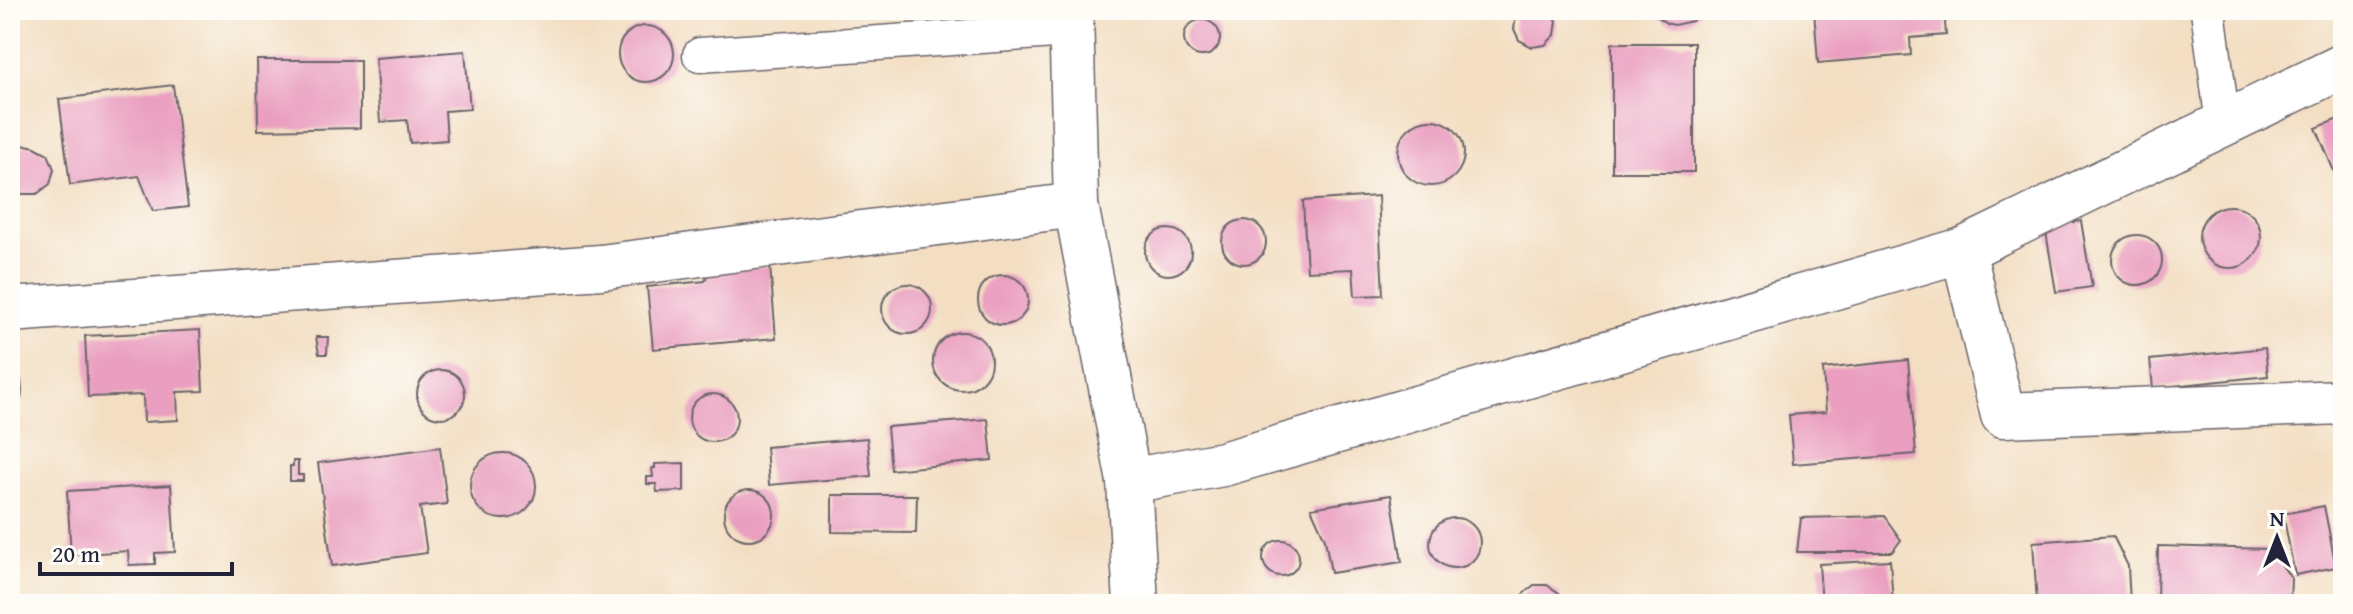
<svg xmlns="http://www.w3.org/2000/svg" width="2353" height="614" font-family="'Gentium Book Plus',serif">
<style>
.building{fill:#ea9fc0}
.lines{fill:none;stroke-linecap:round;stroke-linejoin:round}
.lane-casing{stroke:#6b646a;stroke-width:37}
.street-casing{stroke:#6b646a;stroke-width:47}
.lane{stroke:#fff;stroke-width:34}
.street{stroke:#fff;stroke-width:44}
</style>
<rect width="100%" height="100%" fill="#fdfcf7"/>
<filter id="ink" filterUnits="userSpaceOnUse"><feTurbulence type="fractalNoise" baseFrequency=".0125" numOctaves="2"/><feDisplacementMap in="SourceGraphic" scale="16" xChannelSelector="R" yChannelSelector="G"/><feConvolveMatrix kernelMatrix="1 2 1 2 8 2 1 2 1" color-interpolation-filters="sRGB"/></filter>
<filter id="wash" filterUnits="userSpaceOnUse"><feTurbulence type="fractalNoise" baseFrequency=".006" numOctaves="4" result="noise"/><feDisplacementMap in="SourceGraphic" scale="32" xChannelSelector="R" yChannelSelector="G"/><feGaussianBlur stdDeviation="1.8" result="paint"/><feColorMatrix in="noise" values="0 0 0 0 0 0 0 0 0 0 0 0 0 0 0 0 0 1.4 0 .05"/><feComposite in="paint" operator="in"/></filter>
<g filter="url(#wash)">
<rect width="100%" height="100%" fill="#f3dec2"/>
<g id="blocks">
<g class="building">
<path d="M1521,10h30l6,11 -2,14 -10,10 -13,2 -13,-7 -5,-11 2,-14z"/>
<path d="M1650,10h51l-9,11 -18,4 -8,-2z"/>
<path d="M1814,10h130l2,25 -36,3 1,17 -93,8z"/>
<circle cx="1202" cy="38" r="18"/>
<circle cx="646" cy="54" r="28"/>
<rect x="1612" y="43" width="82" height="129"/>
<path d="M465,51l5,58 -25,2 2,29 -37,3 -3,-23 -27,2 -5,-64z"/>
<path d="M257,60h103v68l-102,2z"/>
<path d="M173,85l15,122 -35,4 -14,-35 -69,9 -11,-86z"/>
<path d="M2343,117v76l-27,-65z"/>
<circle cx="1431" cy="153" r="33"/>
<path d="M26,145l9,2 13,7 6,15 -4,15 -13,10h-16l-11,-8v-31l8,-7z"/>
<path d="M1378,196l5,99 -28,1 -2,-27 -46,2 -4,-70z"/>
<circle cx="2230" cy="237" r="31"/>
<circle cx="1244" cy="242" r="22"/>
<path d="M2081,221l11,66 -36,5 -11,-66z"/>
<circle cx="1168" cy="252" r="23"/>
<circle cx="2137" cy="260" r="25"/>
<path d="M770,266l6,72 -123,11 -6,-62 58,-6 4,-10z"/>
<circle cx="1003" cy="300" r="25"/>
<circle cx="907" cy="309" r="25"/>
<path d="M200,330l3,61 -26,1 1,28 -34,2 -1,-27 -55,2 -3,-61z"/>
<circle cx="962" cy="361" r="29"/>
<path d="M316,337h12l-1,17h-8z"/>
<path d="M2265,348l3,28 -115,12 -3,-28z"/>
<path d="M1908,360l8,94 -123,10 -4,-49 37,-3 -3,-43z"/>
<path d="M10,366l11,15 1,10 -1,8 -11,13z"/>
<circle cx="441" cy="394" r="24"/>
<circle cx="713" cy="418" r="24"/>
<path d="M988,419l4,41 -101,10 -4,-43z"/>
<path d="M867,438l4,38 -102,9 -3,-38z"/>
<path d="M440,447l7,57 -27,3 7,46 -95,13 -14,-103z"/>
<circle cx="503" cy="486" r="33"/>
<path d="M293,461h5v14h5v6h-13v-15h3z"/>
<path d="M684,463v28l-27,1 -1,-8h-9v-7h6l-1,-9h3v-4z"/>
<path d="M171,485l4,67 -20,1v11l-26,1 -1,-14 -57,4 -4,-64z"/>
<circle cx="749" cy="515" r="25"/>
<path d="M832,495h85l-1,38 -84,-1z"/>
<path d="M1391,495l11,67 -71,11 -6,-34 -14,-31z"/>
<path d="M2324,506l12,61 -41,8 -12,-61z"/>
<path d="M1884,516l17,24 -9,12h-95l4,-34z"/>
<circle cx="1455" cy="543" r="25"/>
<path d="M2113,536l15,30 2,38h-93l-4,-62z"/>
<circle cx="1281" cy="558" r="18"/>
<path d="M2158,546l112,3 21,29 -1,26h-133z"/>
<path d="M1890,560l3,44h-71l-3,-40z"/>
<path d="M1534,585h13l12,8 4,11h-43l3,-10z"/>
</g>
</g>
</g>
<g filter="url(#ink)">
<use href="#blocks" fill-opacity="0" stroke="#6b646a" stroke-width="2"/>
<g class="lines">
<g class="lane-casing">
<g id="lane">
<path d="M2208,10l15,114"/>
<path d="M700,55l371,-25"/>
</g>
</g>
<g class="street-casing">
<g id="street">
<path d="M1071,10l5,195 53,276 7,123"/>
<path d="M1963,250l40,165 340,-13"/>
<path d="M10,310l591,-43 475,-62"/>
<path d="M1129,481l94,-17 740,-214 380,-184"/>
</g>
</g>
<use href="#lane" class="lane"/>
<use href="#street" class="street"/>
</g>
</g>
<rect width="2353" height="614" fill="none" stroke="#fdfcf7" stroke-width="40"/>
<g transform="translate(2277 538)" stroke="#fdfcf7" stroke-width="6" paint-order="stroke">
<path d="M0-6L14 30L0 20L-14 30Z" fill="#22223b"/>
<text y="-12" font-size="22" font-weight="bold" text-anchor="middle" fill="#22223b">N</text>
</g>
<path d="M40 562v12h192v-12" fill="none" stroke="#22223b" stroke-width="4"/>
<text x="52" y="562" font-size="24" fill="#22223b" stroke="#fdfcf7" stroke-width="6" paint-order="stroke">20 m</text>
</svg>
